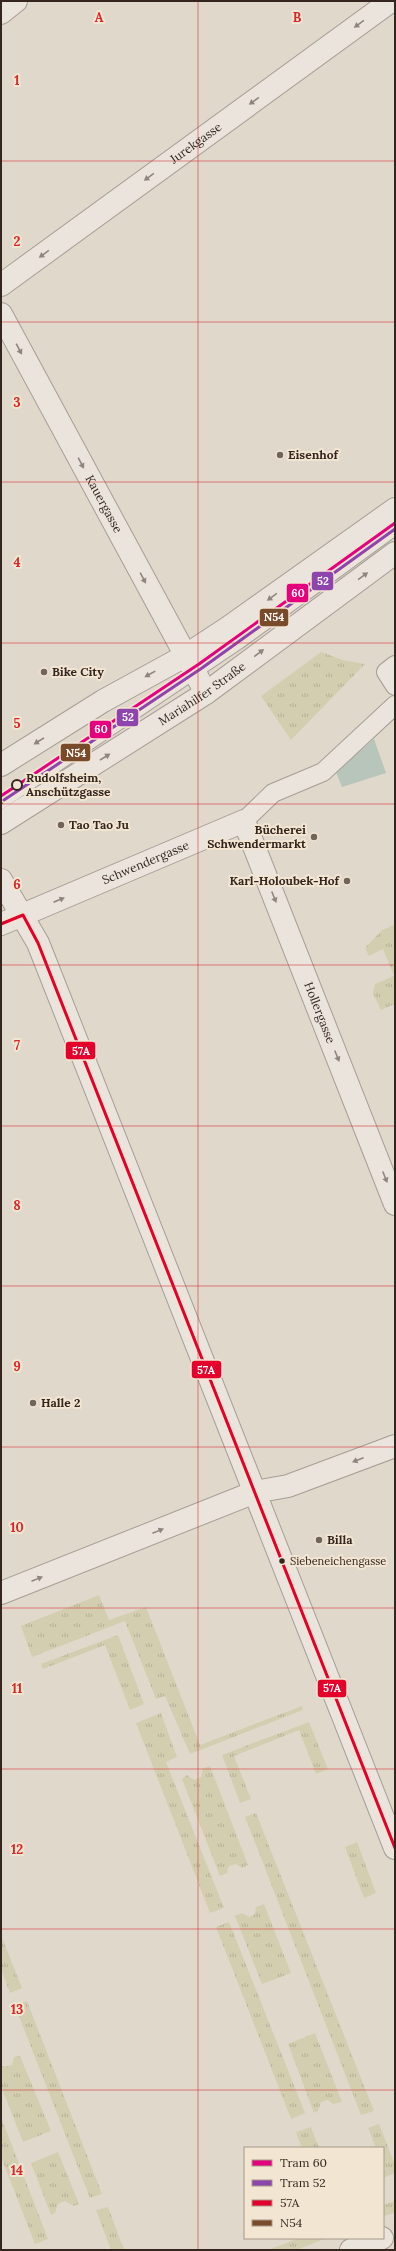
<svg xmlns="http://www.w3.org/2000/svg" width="396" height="2251" font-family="Lora,serif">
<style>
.grass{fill:url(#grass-tufts)}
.water{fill:#b7c5ba}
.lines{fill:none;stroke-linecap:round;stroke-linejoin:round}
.service-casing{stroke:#a69e95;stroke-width:14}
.pedestrian-casing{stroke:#a69e95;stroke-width:20}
.minor-casing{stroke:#a69e95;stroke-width:24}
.tertiary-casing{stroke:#a69e95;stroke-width:24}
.service{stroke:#eae4dd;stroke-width:12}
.pedestrian{stroke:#eae4dd;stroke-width:18}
.minor{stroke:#eae4dd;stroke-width:22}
.tertiary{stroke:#eae4dd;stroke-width:22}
.bus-1-casing{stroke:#f2e5d2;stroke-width:6}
.bus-2-casing{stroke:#f2e5d2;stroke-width:6}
.bus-1{stroke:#e4002b;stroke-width:3}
.bus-2{stroke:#7a4b2a;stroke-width:3}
.tram-1-casing{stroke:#f2e5d2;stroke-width:6}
.tram-2-casing{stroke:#f2e5d2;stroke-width:6}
.tram-1{stroke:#e5007d;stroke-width:3}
.tram-2{stroke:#8e44ad;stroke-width:3}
.oneway{fill:#8f857e}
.grid{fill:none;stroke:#d62828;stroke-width:1;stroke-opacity:0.55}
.poi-dot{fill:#71645b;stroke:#f2e5d2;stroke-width:1.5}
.stop-dot{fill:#f2e5d2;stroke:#34261e;stroke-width:2}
.bus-dot{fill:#34261e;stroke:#f2e5d2;stroke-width:1.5}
.labels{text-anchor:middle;stroke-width:4;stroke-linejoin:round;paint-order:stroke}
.bus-label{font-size:11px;fill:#34261e;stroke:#f2e5d2;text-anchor:start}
.street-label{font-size:12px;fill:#34261e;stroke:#f2e5d2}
.poi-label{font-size:12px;font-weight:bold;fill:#34261e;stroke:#f2e5d2;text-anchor:start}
.stop-label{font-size:12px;font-weight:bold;fill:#34261e;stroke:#f2e5d2;text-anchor:start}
.grid-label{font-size:13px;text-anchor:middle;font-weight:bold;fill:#d62828;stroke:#f2e5d2;stroke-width:4;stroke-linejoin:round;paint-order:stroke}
.line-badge{stroke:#f2e5d2;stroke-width:1.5}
.badge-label{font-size:11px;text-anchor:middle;font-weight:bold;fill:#fff}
</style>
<defs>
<pattern id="grass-tufts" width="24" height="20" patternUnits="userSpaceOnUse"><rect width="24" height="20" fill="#d3ceaf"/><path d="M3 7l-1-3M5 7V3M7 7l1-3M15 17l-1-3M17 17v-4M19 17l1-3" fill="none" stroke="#b6b196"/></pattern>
</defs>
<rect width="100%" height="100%" fill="#e1d8cc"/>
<g class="grass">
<path d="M321,652l22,8 22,4 -74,76 -30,-44z"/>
<path d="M395,925v79l-14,6 -8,-17 2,-9 19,-8 -11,-27 -14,7 -4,-8 17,-18z"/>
<path d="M99,1595l10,25 37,-13 54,138 102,-39 1,4 -113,44 -25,-58 -9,3 -31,-78 -93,36 -11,-31z"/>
<path d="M118,1635l26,69 -14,6 -25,-65 -62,24 -2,-5z"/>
<path d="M161,1713l16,44 -11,5 58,146 -14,5 -74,-190z"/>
<path d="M309,1722l19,47 -12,5 -17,-44 -65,26 17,43 -11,4 -18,-48z"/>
<path d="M210,1766l38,99 -6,3 -6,-4 -7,2 -2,7 -7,3 -38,-97 5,-4 7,5 7,-3 2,-9z"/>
<path d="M256,1813l118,298 -13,4 -116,-298z"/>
<path d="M357,1842l19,51 -12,5 -19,-51z"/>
<path d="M264,1904l27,69 -29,11 -27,-68 7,-3 7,4 6,-3 1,-7z"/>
<path d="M229,1922l76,191 -14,6 -75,-192z"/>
<path d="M1,1935l21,53 -12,5 -9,-24z"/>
<path d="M27,2001l75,193 -12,4 -75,-192z"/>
<path d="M315,2033l27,69 -9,2 -5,-4 -7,2 -3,9 -4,2 -26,-69z"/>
<path d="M20,2056l31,75 -28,11 -22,-56v-21l3,2 8,-2 2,-8z"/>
<path d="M1,2117l47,122 -13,5 -34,-87z"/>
<path d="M379,2124l16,41v8l-12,5v-6l2,-1 -2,-23h-7l-8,-20z"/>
<path d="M311,2127l8,21h-17l-6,-16z"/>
<path d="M58,2152l21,52 -5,2 -9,-5 -7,3 -3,9 -4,2 -20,-52z"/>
<path d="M395,2201v11l-12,5v-12z"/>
<path d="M108,2207l16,43h-13l-15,-40z"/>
<path d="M299,2238h28l-31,12h-28z"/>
</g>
<path class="water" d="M374,739l12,34 -44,14 -6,-15z"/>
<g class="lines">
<g class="service-casing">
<path id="service" d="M1,803l239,-161 155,-113"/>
</g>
<g class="pedestrian-casing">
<g id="pedestrian">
<path d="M395,665l-9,7 9,14"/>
<path d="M244,821l29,-28 50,-21 72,-67"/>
</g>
</g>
<g class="minor-casing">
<g id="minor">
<path id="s1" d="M1,285l390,-284"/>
<path id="s2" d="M1,314l205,379"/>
<path d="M1,880l37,63 357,905"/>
<path id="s3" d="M1,924l243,-103 151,383"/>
<path d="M1,1593l254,-101 33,-6 107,-40"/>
<path d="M351,2250l31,-12"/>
</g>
</g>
<g class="tertiary-casing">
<g id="tertiary">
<path d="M1,13l15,-12"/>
<path d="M1,765l102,-64 82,-45 44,-29 166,-118"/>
<path id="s4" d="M1,823l205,-130 189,-140"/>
</g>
</g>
<use href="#service" class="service"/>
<use href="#pedestrian" class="pedestrian"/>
<use href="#minor" class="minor"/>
<use href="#tertiary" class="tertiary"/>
<g class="bus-1-casing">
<path id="bus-1" d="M1,924l22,-9 15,28 357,905"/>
</g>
<g class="bus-2-casing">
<path id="bus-2" d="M1,803l239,-161 155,-113"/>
</g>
<use href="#bus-1" class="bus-1"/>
<use href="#bus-2" class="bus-2"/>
<g class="tram-1-casing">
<path id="tram-1" d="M1,796l198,-132 196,-141"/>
</g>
<g class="tram-2-casing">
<path id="tram-2" d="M4,800l198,-132 193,-139"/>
</g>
<use href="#tram-1" class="tram-1"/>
<use href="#tram-2" class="tram-2"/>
</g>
<defs><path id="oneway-solid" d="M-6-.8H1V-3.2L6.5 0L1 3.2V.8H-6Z"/></defs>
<g class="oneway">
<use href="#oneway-solid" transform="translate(359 24) rotate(144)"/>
<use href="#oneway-solid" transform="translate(254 101) rotate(144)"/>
<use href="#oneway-solid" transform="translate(149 177) rotate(144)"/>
<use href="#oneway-solid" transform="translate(44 254) rotate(144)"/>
<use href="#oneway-solid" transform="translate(19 349) rotate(62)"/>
<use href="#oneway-solid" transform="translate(81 463) rotate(62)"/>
<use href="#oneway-solid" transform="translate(363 576) rotate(-36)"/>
<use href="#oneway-solid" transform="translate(143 578) rotate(62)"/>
<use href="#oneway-solid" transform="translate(272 597) rotate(144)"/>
<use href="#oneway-solid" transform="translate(259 653) rotate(-37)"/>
<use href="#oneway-solid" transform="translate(150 674) rotate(151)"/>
<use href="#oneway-solid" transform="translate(39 741) rotate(148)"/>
<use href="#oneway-solid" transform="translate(105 757) rotate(-32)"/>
<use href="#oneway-solid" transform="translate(274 897) rotate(68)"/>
<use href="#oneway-solid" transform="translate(59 900) rotate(-23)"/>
<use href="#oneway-solid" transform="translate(337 1056) rotate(68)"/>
<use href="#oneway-solid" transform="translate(385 1177) rotate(68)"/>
<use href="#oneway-solid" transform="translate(358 1460) rotate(159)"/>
<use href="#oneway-solid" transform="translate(158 1531) rotate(-22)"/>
<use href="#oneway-solid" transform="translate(37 1579) rotate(-22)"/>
</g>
<path class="grid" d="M198,1v2249M1,161h394M1,322h394M1,482h394M1,643h394M1,804h394M1,965h394M1,1126h394M1,1286h394M1,1447h394M1,1608h394M1,1769h394M1,1929h394M1,2090h394"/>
<g class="poi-dot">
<circle cx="280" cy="455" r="4"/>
<circle cx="44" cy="672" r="4"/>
<circle cx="61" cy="825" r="4"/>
<circle cx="314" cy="837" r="4"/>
<circle cx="347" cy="881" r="4"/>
<circle cx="33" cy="1403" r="4"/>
<circle cx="319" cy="1540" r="4"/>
</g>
<circle class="stop-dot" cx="17" cy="785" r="5"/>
<circle class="bus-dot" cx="282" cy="1561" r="3.5"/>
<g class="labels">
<g class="bus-label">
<text x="290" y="1565">Siebeneichengasse</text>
</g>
<g class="street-label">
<text dy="4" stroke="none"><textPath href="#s1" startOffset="241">Jurekgasse</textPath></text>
<text dy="4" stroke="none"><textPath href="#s2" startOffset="216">Kauergasse</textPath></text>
<text dy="4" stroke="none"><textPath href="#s4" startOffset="239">Mariahilfer Straße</textPath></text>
<text dy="4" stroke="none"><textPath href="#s3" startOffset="157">Schwendergasse</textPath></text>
<text dy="4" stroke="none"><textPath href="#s3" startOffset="470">Hollergasse</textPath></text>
</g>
<g class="poi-label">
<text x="288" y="459">Eisenhof</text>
<text x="52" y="676">Bike City</text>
<text x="69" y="829">Tao Tao Ju</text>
<text x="306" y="834" text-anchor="end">Bücherei<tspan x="306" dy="14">Schwendermarkt</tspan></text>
<text x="339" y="885" text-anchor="end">Karl-Holoubek-Hof</text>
<text x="41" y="1407">Halle 2</text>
<text x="327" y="1544">Billa</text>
</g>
<g class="stop-label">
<text x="26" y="782">Rudolfsheim,<tspan x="26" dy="14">Anschützgasse</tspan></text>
</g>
</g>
<g class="grid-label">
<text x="99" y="22">A</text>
<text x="297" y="22">B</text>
<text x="17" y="85">1</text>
<text x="17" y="246">2</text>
<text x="17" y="407">3</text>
<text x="17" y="567">4</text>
<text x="17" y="728">5</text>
<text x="17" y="889">6</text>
<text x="17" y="1050">7</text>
<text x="17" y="1210">8</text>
<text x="17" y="1371">9</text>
<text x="17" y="1532">10</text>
<text x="17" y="1693">11</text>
<text x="17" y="1854">12</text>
<text x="17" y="2014">13</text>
<text x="17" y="2175">14</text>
</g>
<g class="line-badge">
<rect x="311" y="571" width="23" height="20" rx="4" fill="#8e44ad"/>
<rect x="286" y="583" width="23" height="20" rx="4" fill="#e5007d"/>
<rect x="259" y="608" width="30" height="19" rx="4" fill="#7a4b2a"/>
<rect x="116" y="708" width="23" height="19" rx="4" fill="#8e44ad"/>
<rect x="89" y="720" width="23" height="19" rx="4" fill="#e5007d"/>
<rect x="60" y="743" width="31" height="19" rx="4" fill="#7a4b2a"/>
<rect x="65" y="1041" width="31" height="19" rx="4" fill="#e4002b"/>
<rect x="191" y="1360" width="31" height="19" rx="4" fill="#e4002b"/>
<rect x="317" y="1679" width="30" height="19" rx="4" fill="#e4002b"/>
</g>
<g class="badge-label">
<text x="323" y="585">52</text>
<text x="298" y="597">60</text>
<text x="274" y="621">N54</text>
<text x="128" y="721">52</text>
<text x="101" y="733">60</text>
<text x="76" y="757">N54</text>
<text x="81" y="1055">57A</text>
<text x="206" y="1374">57A</text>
<text x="332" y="1692">57A</text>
</g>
<rect width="396" height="2251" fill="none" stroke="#34261e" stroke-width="4"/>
<rect x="244" y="2147" width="140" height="92" fill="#f2e5d2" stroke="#a6998a"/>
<rect x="252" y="2160" width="20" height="6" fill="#e5007d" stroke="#a6998a"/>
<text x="280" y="2167" font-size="12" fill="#34261e">Tram 60</text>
<rect x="252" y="2180" width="20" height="6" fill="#8e44ad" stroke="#a6998a"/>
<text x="280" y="2187" font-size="12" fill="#34261e">Tram 52</text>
<rect x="252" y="2200" width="20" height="6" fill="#e4002b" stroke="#a6998a"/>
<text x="280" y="2207" font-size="12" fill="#34261e">57A</text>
<rect x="252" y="2220" width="20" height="6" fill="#7a4b2a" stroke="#a6998a"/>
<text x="280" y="2227" font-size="12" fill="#34261e">N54</text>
</svg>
